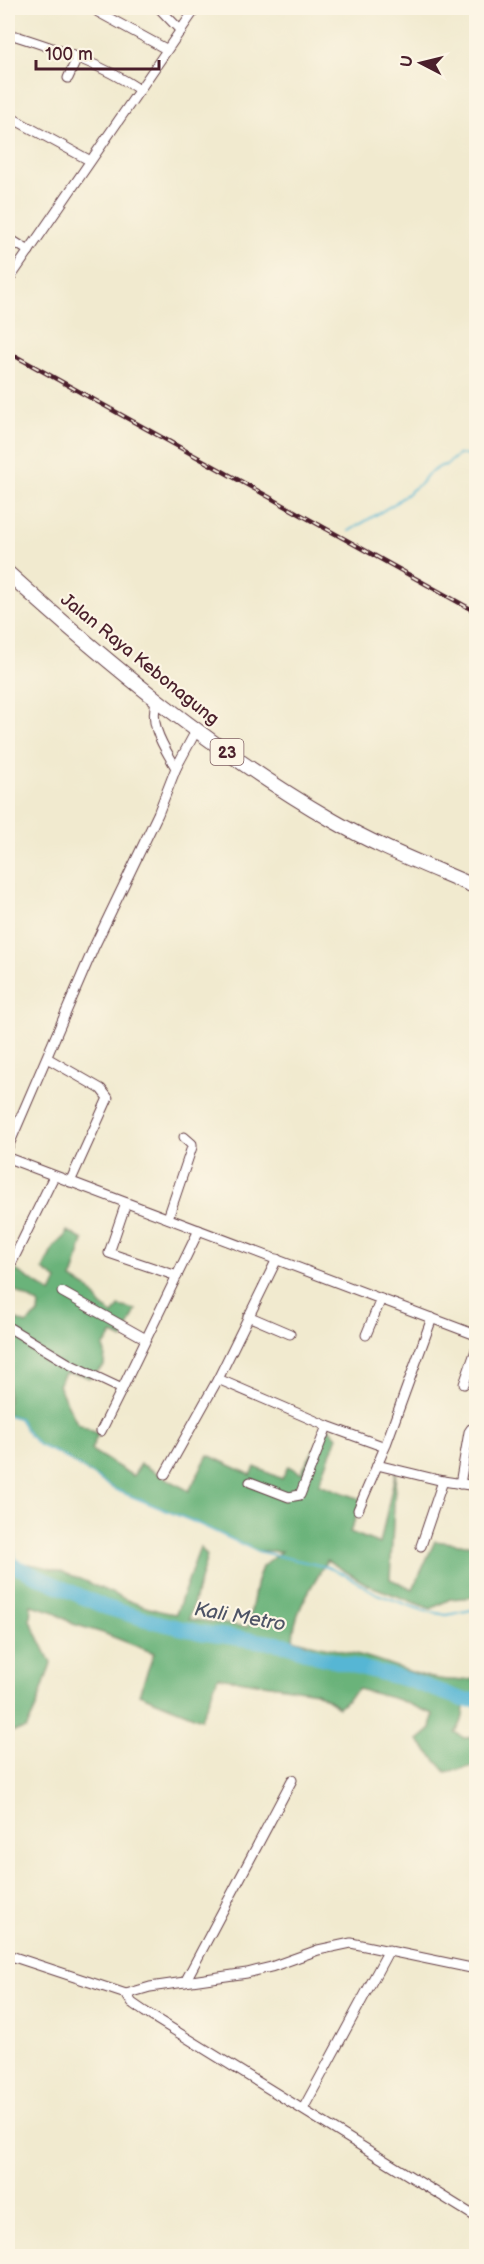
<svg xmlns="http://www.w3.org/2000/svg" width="484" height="2264" font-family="'Balsamiq Sans',sans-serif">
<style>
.forest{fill:#6ab37a;stroke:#5a6952;stroke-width:1.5}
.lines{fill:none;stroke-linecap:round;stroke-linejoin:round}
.stream{stroke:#56b6d4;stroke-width:2}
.river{stroke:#56b6d4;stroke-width:15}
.minor-casing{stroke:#633d44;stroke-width:11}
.highway-casing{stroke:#633d44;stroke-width:16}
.minor{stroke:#fff;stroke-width:9}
.highway{stroke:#fff;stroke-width:14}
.rail-casing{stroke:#4a1f2b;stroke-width:4.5}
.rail{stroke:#fcf5e5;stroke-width:2;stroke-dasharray:7;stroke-linecap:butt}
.labels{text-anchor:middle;stroke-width:4.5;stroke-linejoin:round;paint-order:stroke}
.shield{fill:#fcf5e5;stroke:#7f5f63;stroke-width:1.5}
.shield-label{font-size:16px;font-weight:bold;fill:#4a1f2b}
.street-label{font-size:18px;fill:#4a1f2b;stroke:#fcf5e5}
.water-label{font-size:20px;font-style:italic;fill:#4e5466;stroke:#fcf5e5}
</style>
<rect width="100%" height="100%" fill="#fcf5e5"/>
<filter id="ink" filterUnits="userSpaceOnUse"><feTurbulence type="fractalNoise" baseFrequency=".0167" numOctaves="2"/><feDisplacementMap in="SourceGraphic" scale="12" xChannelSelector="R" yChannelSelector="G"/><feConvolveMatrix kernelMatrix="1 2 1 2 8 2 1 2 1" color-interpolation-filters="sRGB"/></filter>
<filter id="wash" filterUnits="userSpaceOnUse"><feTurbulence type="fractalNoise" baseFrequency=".008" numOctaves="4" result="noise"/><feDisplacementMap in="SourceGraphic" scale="24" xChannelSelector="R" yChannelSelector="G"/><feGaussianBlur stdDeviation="1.35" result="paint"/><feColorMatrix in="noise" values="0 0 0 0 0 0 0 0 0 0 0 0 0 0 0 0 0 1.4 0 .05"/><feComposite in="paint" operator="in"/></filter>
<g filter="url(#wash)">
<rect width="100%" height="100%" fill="#f1eacf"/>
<path class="forest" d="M67,1231l16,9 -11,39 17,10 12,16 12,10 6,-9 17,4 -13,29 -10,-5 -10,13 2,6 -1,13 -15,12 -9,-4 -15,-1 -7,12 19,38 21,11 -7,16 42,26 8,-12 48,27 19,-36 43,20 4,-8 27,12 6,-13 13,7 26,-47 10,11 -18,47 44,16 -13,32 30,12 16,-75 -6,110 23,10 22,-48 41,5v51l-26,2 -19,10 -63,-24 -41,-25c-14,25 -33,50 -34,79 25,8 52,11 77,19 39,12 63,27 106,21v21h-12c0,12 0,23 -9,32l9,6 12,-1v29l-30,6 -28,-32 13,-11 2,-15 -37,-15 -38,-10 -19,18 -23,-15 -98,-15 -17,42 -62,-25 15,-41 -51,-20 -30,-9 -21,-13 -21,-6 -1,15 21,43 -15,45 -10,21 -18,3v-179l3,10c59,-2 107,44 165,51l24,-67 7,9 -18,63 59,8 9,-47 5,-13 19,-16h-24l-60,-28 -83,-34 -49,-32 -26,-12 -9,-9 -11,-18 -11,-3v-75l7,-12 -4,1 6,-9 9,4 12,-10 1,-10 -31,-17v-13l3,-7 40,26 6,-13 -14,-10 11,-24 11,-9z"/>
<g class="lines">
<g class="stream">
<path d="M349,531l45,-27 27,-21 7,-9 13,-8 5,-1 12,-10 18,-1"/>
<path d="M8,1415l11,3 11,18 9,9 26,12 49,32 83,34 60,28 70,16 17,7 33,20 48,17 22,4 29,-6"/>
</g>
<path class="river" d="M8,1553l2,11 95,43 47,14 50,12 86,12 28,11 92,24 56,20h12"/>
</g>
</g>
<g filter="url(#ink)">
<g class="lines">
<g class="minor-casing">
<g id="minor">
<path d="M159,8l22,23"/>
<path d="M98,12l68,37"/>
<path d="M16,36c44,14 85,28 124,54"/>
<path d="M68,78l10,-22"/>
<path d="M8,116l81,44"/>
<path d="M8,238l21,13"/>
<path d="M8,281l188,-273"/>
<path d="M176,768l21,-39"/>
<path d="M47,1058l54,31 7,9 -38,84"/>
<path d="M8,1147l86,-200 64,-133 18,-46c-13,-23 -28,-43 -19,-70"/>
<path d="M8,1158l468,177"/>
<path d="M126,1203l-17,50 68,23"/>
<path d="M168,1218l24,-71v-3l-8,-7"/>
<path d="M8,1270l46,-94"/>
<path d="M62,1292l84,47"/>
<path d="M248,1316l42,18"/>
<path d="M8,1327l63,38 51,24 77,-159"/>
<path d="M366,1335l15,-36"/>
<path d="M218,1379l109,47 58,21"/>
<path d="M464,1384l12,-34"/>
<path d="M101,1431l21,-42"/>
<path d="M377,1465l66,16 33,5"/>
<path d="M165,1474l53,-95 59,-120"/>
<path d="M250,1482l39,15 11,-2 27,-69"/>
<path d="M460,1484l9,-52 2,-3 5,-1"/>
<path d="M358,1510l27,-63 47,-129"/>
<path d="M421,1546l22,-65"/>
<path d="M8,1955l118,39 6,9 13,9 331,205"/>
<path d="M185,1982l107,-202"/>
<path d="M126,1994l24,-7 97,-14 24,-6 47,-17 33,-7 125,26"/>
<path d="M303,2109l86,-159"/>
</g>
</g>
<g class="highway-casing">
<path id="highway" d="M8,573c99,90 208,180 324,247 46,27 96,46 144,67"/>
</g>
<use href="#minor" class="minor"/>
<use href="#highway" class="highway"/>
<g class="rail-casing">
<path id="rail" d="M8,352l468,260"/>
</g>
<use href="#rail" class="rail"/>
</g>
</g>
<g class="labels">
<rect class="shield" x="210.5" y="739" width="33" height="26" rx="4.5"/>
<g class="shield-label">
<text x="227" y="758">23</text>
</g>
<g class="street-label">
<text transform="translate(140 659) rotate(39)" y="6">Jalan Raya Kebonagung</text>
</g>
<g class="water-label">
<text transform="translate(240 1616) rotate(10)" y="7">Kali Metro</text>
</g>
</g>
<rect width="484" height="2264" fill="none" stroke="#fcf5e5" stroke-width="30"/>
<g transform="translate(421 63) rotate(277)" stroke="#fcf5e5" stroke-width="4.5" paint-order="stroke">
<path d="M0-4.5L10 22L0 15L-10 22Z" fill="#4a1f2b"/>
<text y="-9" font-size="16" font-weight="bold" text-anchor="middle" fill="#4a1f2b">U</text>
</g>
<path d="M36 60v9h123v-9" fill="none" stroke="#4a1f2b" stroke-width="3"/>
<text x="45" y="60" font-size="18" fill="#4a1f2b" stroke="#fcf5e5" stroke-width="4.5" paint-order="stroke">100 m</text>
</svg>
